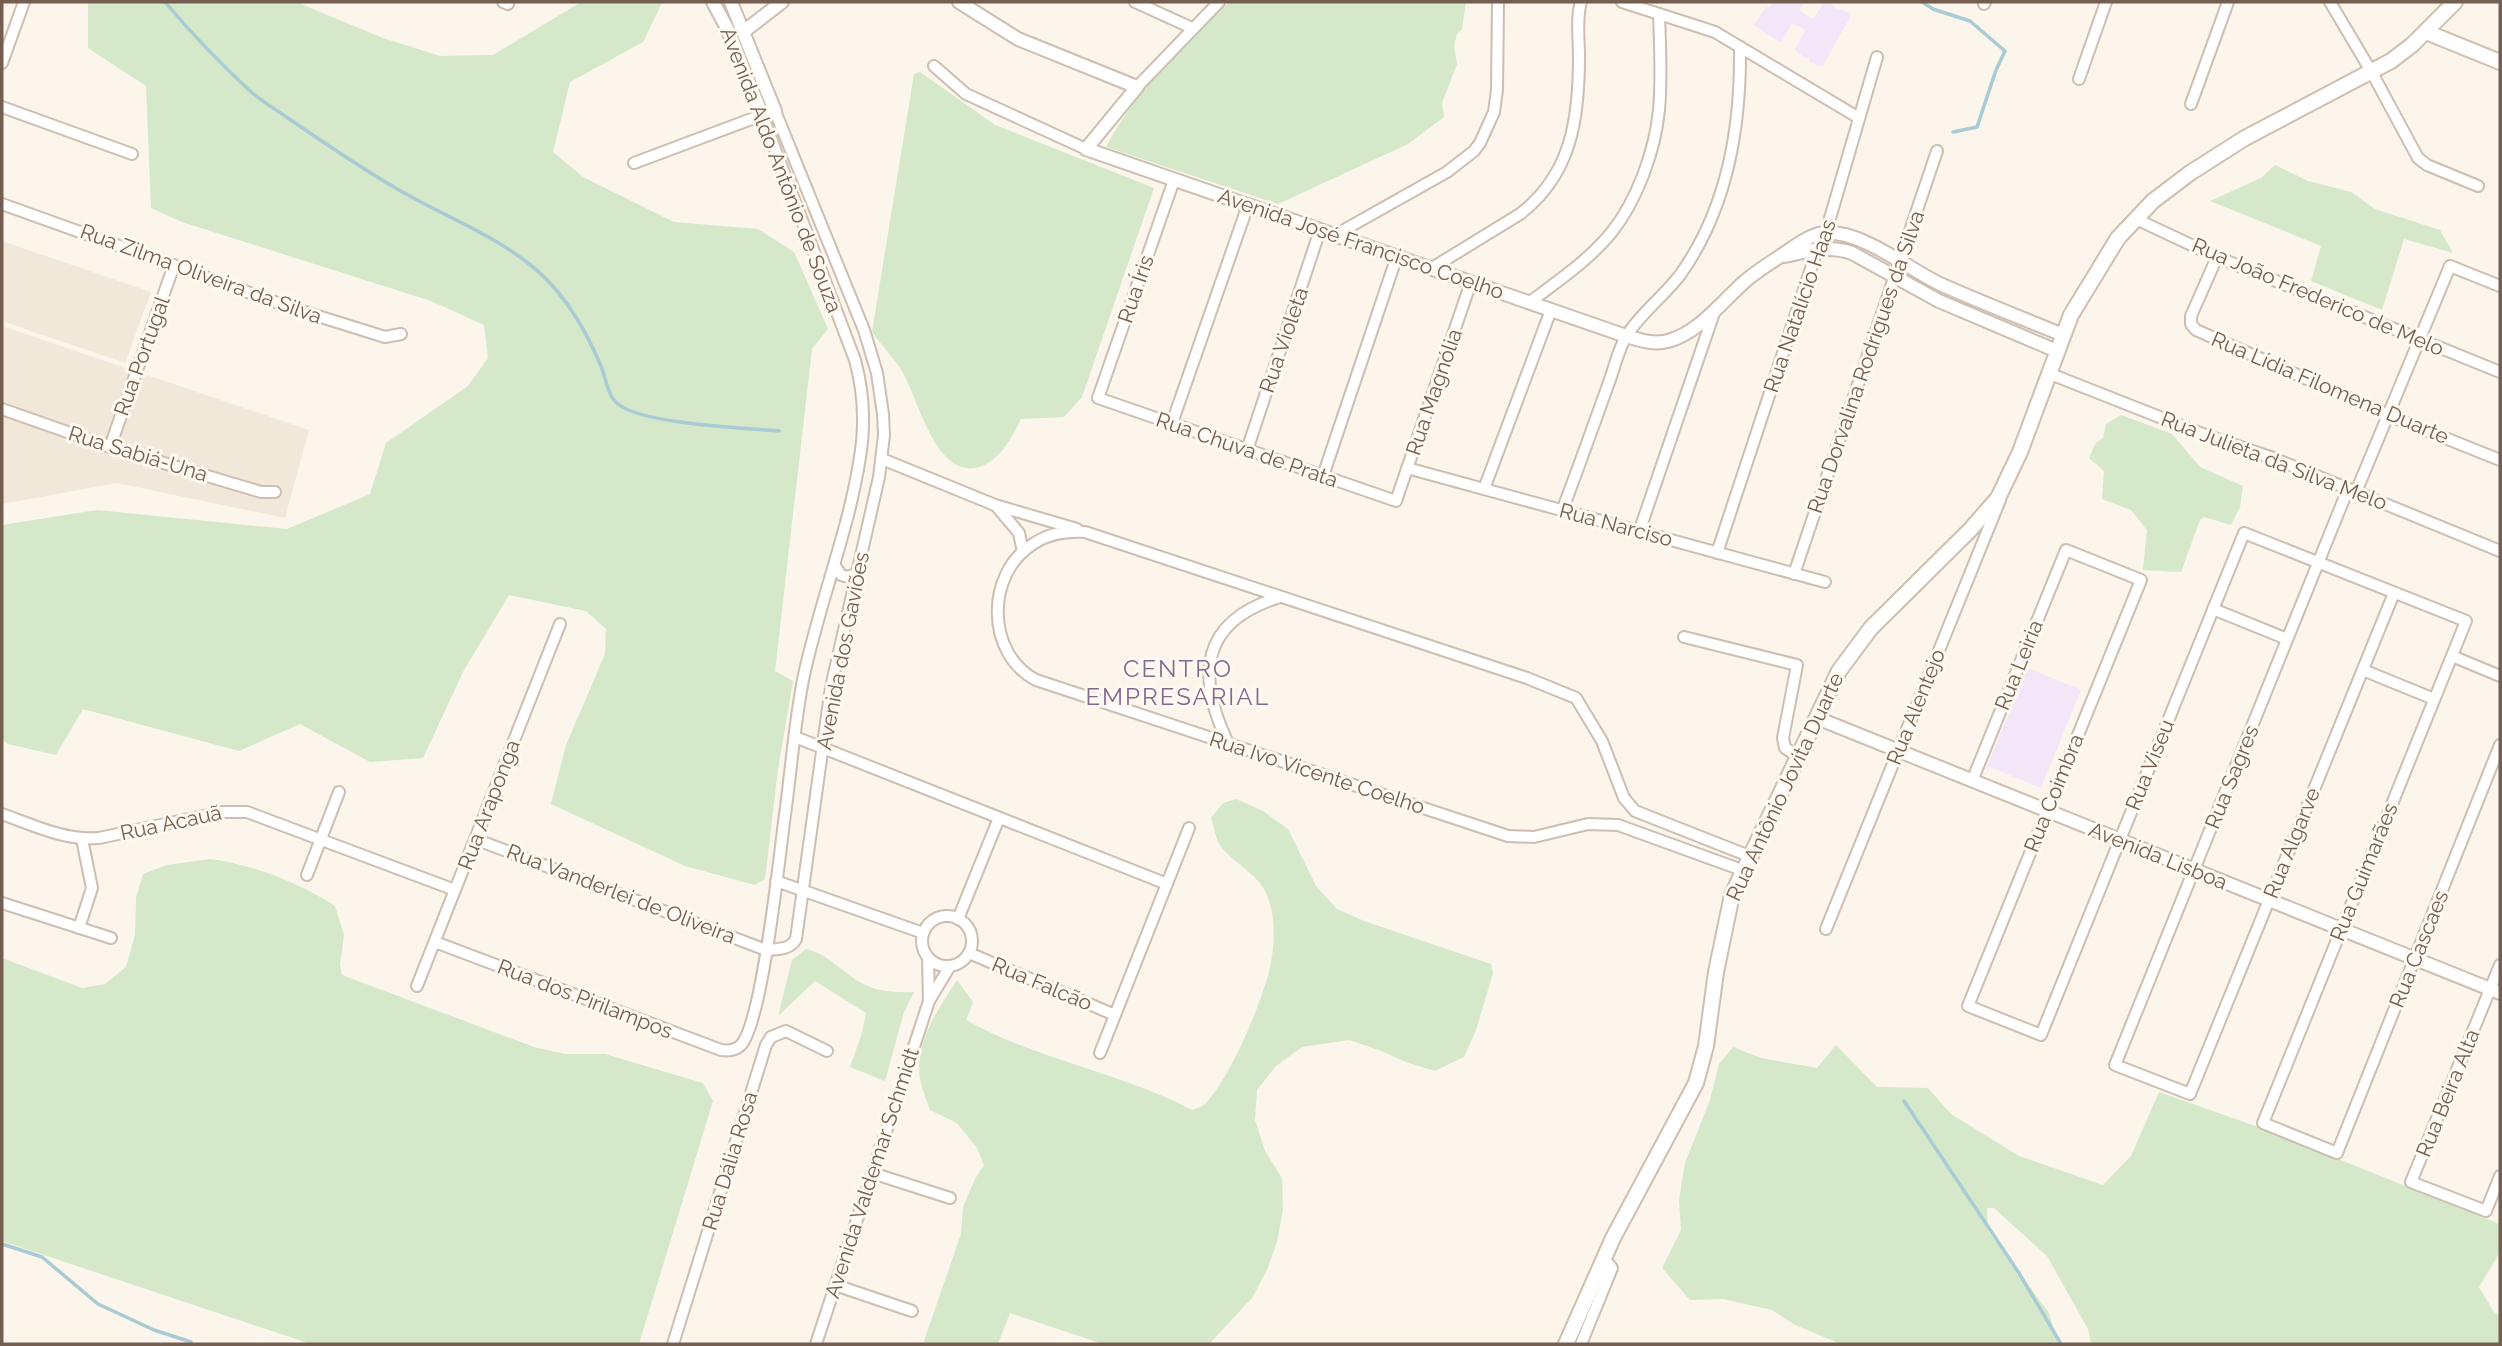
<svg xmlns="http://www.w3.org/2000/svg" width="2502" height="1346" font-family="Raleway,sans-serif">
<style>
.residential{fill:#f2e8da}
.education{fill:#f2e7f8}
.green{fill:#d5e8ca}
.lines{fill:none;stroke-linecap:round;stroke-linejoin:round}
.stream{stroke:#a8cbd4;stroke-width:3.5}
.minor-casing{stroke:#cdbeb1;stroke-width:14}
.tertiary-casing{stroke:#cdbeb1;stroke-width:16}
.secondary-casing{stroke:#cfbfaf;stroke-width:18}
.minor{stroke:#fff;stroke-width:10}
.tertiary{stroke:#fff;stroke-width:12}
.secondary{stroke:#fff;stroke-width:14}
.labels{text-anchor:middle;stroke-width:6;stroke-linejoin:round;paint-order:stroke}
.street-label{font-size:21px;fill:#745e50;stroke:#fef9f1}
.quarter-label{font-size:24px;letter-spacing:2px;fill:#84688f;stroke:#fef9f1}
</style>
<rect width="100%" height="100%" fill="#fbf5eb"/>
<g class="residential">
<path d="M2,241l149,51 -26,71 -123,-42z"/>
<path d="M2,326l307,104 -24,88 -168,-35 -115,21z"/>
</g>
<g class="education">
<path d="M1773,2h32l-6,8 14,9 11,-17h6l6,6 12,4 2,5 -27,49h-6l-8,-5 1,-2 -2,-2 -2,2 -11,-9 10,-20 -13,-7 -11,20 -27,-18 12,-18 4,1z"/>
<path d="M2028,668l53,22 -40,98 -54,-22z"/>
</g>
<g class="green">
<path d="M88,2h208l87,36 57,18 53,-1 88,-53 81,1 -19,39 -73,40 -17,70 30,25 91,45 84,7 36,23 34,77 -16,20 -37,322 18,10 -15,88 -13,110 -10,6 -70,-19 -134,-62 15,-59 39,-91 1,-25 -20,-18 -77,-16 -45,75 -41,88 -53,4 -70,-38 -61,27 -156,-42 -27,46 -48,-11 -6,-5v-214l95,-15 190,19 83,-35 16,-51 82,-57 20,-28 -4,-33 -53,-24 -249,-79 -31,-14 -5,-122 -58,-38z"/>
<path d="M1230,2h236l-4,27 -5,5 -3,12 3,18 -15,39 2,14 -36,27 -130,60 -172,-57c25,-49 82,-110 124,-145z"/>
<path d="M920,72l75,53 159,63 -72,209 -18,20 -43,2c-10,20 -22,44 -46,49 -40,7 -58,-72 -73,-97 -9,-14 -21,-26 -30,-39l42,-258z"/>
<path d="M2275,165l33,16 43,11 24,17 65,21 13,23 -49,-14 -22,71 -71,-29 10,-35 -111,-45 51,-23z"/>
<path d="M2121,415l51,19 28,33 43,19 -3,21 -9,18 -27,-8 -4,3 -19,52 -38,-2 4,-40 -16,-20 -29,-11 2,-28 -15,-13 6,-14 8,-6 3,-14z"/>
<path d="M1236,799l27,12 25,18 28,57 21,23 27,12 127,43 2,9 -17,57 -12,27 -29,14 -29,-9 -27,-12 -30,-10 -47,7 -26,19 -19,24 -2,30 10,31 17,27 1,31 -6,33 -10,28 -15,28 -43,46h-106l-93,-31 -12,31h-75l38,-110 2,-27 12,-28 9,-14 -7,-17 -20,-25 -27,-13c-3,-9 -7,-18 -9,-27 -9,-38 17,-73 36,-103l16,22 -7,18c71,40 154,52 226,90 5,-2 10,-3 14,-7 25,-28 50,-88 61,-124 8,-27 11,-65 -3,-90 -10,-17 -30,-26 -42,-41 -6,-7 -8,-21 -11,-30l12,-15z"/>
<path d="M210,859c45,6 87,23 125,47l9,29 -4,30 2,10 192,72 31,7h40l98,29 10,18 -74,243h-328l-309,-103v-283l80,30 23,-4 21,-17 9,-32 1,-37 7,-24 24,-9z"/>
<path d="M806,949c19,4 30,17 46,28 18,14 40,16 62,15l-10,20 -19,69 -35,-14 12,-34 4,-20 -51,-32 -37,35 14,-56z"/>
<path d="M1836,1045l41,42 51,1 23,26 68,42 84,29 28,-29 28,-64 102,36 239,96v28l-21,35 15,25 6,3v29h-409l-3,-15 -41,-73 -53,-48h-7l1,23 61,82 9,31h-217l-46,-19 -23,-15 -49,-11 -33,1 -28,-32 19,-38 -2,-30 6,-37 25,-63 9,-36 14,-17 28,11 56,10z"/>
</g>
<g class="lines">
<g class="stream">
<path d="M165,2c26,31 55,61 84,88 12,11 26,19 39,28 36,25 73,50 111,72 43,25 89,42 129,73 33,25 57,65 73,103 5,12 6,29 17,38 24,20 126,24 161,27"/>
<path d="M1922,2l11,7 37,12 35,30 -9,19 -19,57 -24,5"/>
<path d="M1904,1101l115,172 42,71"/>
<path d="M2,1244l40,13 56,47 56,26 37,12"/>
</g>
<g class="minor-casing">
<g id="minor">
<path d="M503,2l5,2"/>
<path d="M1135,2l57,26"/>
<path d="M1622,2l93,30 144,86"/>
<path d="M2330,2l41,69 47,87 9,7 51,21"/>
<path d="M1984,4l1,-2"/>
<path d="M2,63l22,-61"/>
<path d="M934,66l32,28 120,55"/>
<path d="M2079,79l27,-77"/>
<path d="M1137,87l82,-85"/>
<path d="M2191,104l37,-102"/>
<path d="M2,107l130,47"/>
<path d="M1174,180l-76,218 298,103 75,-219"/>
<path d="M2,204l287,103 96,30 16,-3"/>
<path d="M2136,219l81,38 283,115"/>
<path d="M1335,235l112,-63 27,-21 6,-8 14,-31 3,-22 1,-88"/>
<path d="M2217,257l-26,59v8l5,6 192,85 112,45"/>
<path d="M1432,268l88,-54c52,-40 59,-96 59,-158 0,-17 -3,-38 2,-54"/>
<path d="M1530,302c28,-21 59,-42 81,-69 26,-32 44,-82 48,-123 3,-32 1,-64 0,-96"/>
<path d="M2048,373l157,62 68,23 227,93"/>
<path d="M2,409l108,38 151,45h14"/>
<path d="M1172,423l76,-218"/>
<path d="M110,447l64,-182"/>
<path d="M1247,450l73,-220"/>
<path d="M882,459l113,46 82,24"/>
<path d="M1407,468l418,114"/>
<path d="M1323,476l74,-220"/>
<path d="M1484,489l67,-179"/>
<path d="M2348,489l-233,576 75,29 204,-501"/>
<path d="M2356,492l94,-226 50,20"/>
<path d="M997,507l22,26 4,19"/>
<path d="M1562,511c16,-42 31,-84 46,-126 6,-15 10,-36 19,-50 14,-22 37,-39 53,-60 48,-67 61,-148 60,-228"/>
<path d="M1639,532l76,-222"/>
<path d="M1717,553l101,-306 8,-15 51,-175"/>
<path d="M835,566l6,9 7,2 10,-4"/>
<path d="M1794,574l143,-423"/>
<path d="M2213,609l74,30"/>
<path d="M1684,637l113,28 -14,73 2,10 14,9"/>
<path d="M2452,656l48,20"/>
<path d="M2363,670l71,29"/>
<path d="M795,737l372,147"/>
<path d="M1228,743c-32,-67 -28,-122 52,-146"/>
<path d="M1972,781l94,-231 75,30 -173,426 73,29 203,-502 222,88 -203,502 74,30 163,-408"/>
<path d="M2,814c31,11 63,27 97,24l123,-26h25l208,78"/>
<path d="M475,839l291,111c11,-1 24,0 30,-11l35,-252 48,-210 5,-42 -1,-21 -6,-41 -13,-43 -89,-219"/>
<path d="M1742,870l-124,-45 -30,-1 -54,13 -26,-1 -472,-156c-50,-26 -51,-106 -3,-136 16,-11 33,-13 52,-12l442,146 49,20 26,43 22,57 11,13 114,45"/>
<path d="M307,875l32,-83"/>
<path d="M776,881l147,52"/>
<path d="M2,903l109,35"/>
<circle cx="947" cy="941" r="25"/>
<path d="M958,919l41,-101"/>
<path d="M79,928l13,-40 -10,-49"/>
<path d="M1826,929l174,-429"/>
<path d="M435,942l286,108c7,1 14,1 20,-5 21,-23 38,-184 43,-223 7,-48 10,-99 20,-147 12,-55 31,-109 45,-164 13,-54 21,-96 6,-151l-93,-245 -128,48"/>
<path d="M969,953l146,62"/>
<path d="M928,958l1,43"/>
<path d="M2500,965l-89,217 75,29 14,-35"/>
<path d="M417,986l143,-362"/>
<path d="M1100,1053l89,-225"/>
<path d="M872,1173l78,25"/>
<path d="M835,1285l77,26"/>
<path d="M673,1344l93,-299 5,-8 15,-6 41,20"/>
<path d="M816,1344l113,-343 21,-35"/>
<path d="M1581,1344l31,-76 -8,-10"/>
</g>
</g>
<g class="tertiary-casing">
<g id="tertiary">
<path d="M713,2l15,28 34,85 13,-4 -44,-109"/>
<path d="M959,2l59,37 119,48 -51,62 540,187c14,4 27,9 42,5 30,-8 53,-38 75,-58 12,-11 26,-19 39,-28 12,-8 27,-20 42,-22 38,-3 84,36 116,51 40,18 82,34 123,51"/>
<path d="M743,32l39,-30"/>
<path d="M1784,256c24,-5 44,-11 68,-3l87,48 118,50"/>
<path d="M1817,718l683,275"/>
</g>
</g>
<g class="secondary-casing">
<g id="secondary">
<path d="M2426,32l74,30"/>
<path d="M1566,1344l47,-106 83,-155 10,-37 10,-74 16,-77 107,-224 32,-43 99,-98 28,-32 22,-46 51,-137 47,-77 35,-37 37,-28 55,-35 146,-77 21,-16 43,-43"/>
</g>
</g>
<use href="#minor" class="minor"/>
<use href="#tertiary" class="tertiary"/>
<use href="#secondary" class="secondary"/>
</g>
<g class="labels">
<g class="street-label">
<text transform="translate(781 170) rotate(69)" y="7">Avenida Aldo Antônio de Souza</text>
<text transform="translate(1361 244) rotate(19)" y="7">Avenida José Francisco Coelho</text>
<text transform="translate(201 274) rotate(20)" y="7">Rua Zilma Oliveira da Silva</text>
<text transform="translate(1136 289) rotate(-71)" y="7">Rua Íris</text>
<text transform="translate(2318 297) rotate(23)" y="7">Rua João Frederico de Melo</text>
<text transform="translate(1800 306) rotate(-71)" y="7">Rua Natalício Haas</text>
<text transform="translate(1284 340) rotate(-71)" y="7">Rua Violeta</text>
<text transform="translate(142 356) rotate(-70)" y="7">Rua Portugal</text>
<text transform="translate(1866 362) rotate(-71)" y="7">Rua Dorvalina Rodrigues da Silva</text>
<text transform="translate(2330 388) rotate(23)" y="7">Rua Lídia Filomena Duarte</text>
<text transform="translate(1434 392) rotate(-71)" y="7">Rua Magnólia</text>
<text transform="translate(1247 450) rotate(19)" y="7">Rua Chuva de Prata</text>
<text transform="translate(138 454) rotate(17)" y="7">Rua Sabiá-Una</text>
<text transform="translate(2274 461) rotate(21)" y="7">Rua Julieta da Silva Melo</text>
<text transform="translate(1616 525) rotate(15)" y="7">Rua Narciso</text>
<text transform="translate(843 651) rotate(-79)" y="7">Avenida dos Gaviões</text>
<text transform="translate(2019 665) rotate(-68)" y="7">Rua Leiria</text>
<text transform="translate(1916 707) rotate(-68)" y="7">Rua Alentejo</text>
<text transform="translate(2150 765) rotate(-68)" y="7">Rua Viseu</text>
<text transform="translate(1317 773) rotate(18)" y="7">Rua Ivo Vicente Coelho</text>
<text transform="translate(2232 777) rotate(-68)" y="7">Rua Sagres</text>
<text transform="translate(1785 787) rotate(-65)" y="7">Rua Antônio Jovita Duarte</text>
<text transform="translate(2054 793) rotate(-68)" y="7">Rua Coimbra</text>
<text transform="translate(489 805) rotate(-69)" y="7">Rua Araponga</text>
<text transform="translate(171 823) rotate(-12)" y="7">Rua Acauã</text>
<text transform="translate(2292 843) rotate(-68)" y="7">Rua Algarve</text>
<text transform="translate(2158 856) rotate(22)" y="7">Avenida Lisboa</text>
<text transform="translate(2364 872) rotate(-68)" y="7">Rua Guimarães</text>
<text transform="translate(621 894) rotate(21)" y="7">Rua Vanderlei de Oliveira</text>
<text transform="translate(2419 949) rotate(-68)" y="7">Rua Cascaes</text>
<text transform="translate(1042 984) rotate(23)" y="7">Rua Falcão</text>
<text transform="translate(585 999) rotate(21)" y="7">Rua dos Pirilampos</text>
<text transform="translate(2448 1093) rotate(-68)" y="7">Rua Beira Alta</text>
<text transform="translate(730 1161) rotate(-73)" y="7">Rua Dália Rosa</text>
<text transform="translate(872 1173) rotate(-72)" y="7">Avenida Valdemar Schmidt</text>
</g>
<g class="quarter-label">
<text x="1178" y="677">CENTRO<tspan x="1178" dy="28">EMPRESARIAL</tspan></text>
</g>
</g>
<rect width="2502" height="1346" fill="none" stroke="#745e50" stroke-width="7"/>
</svg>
